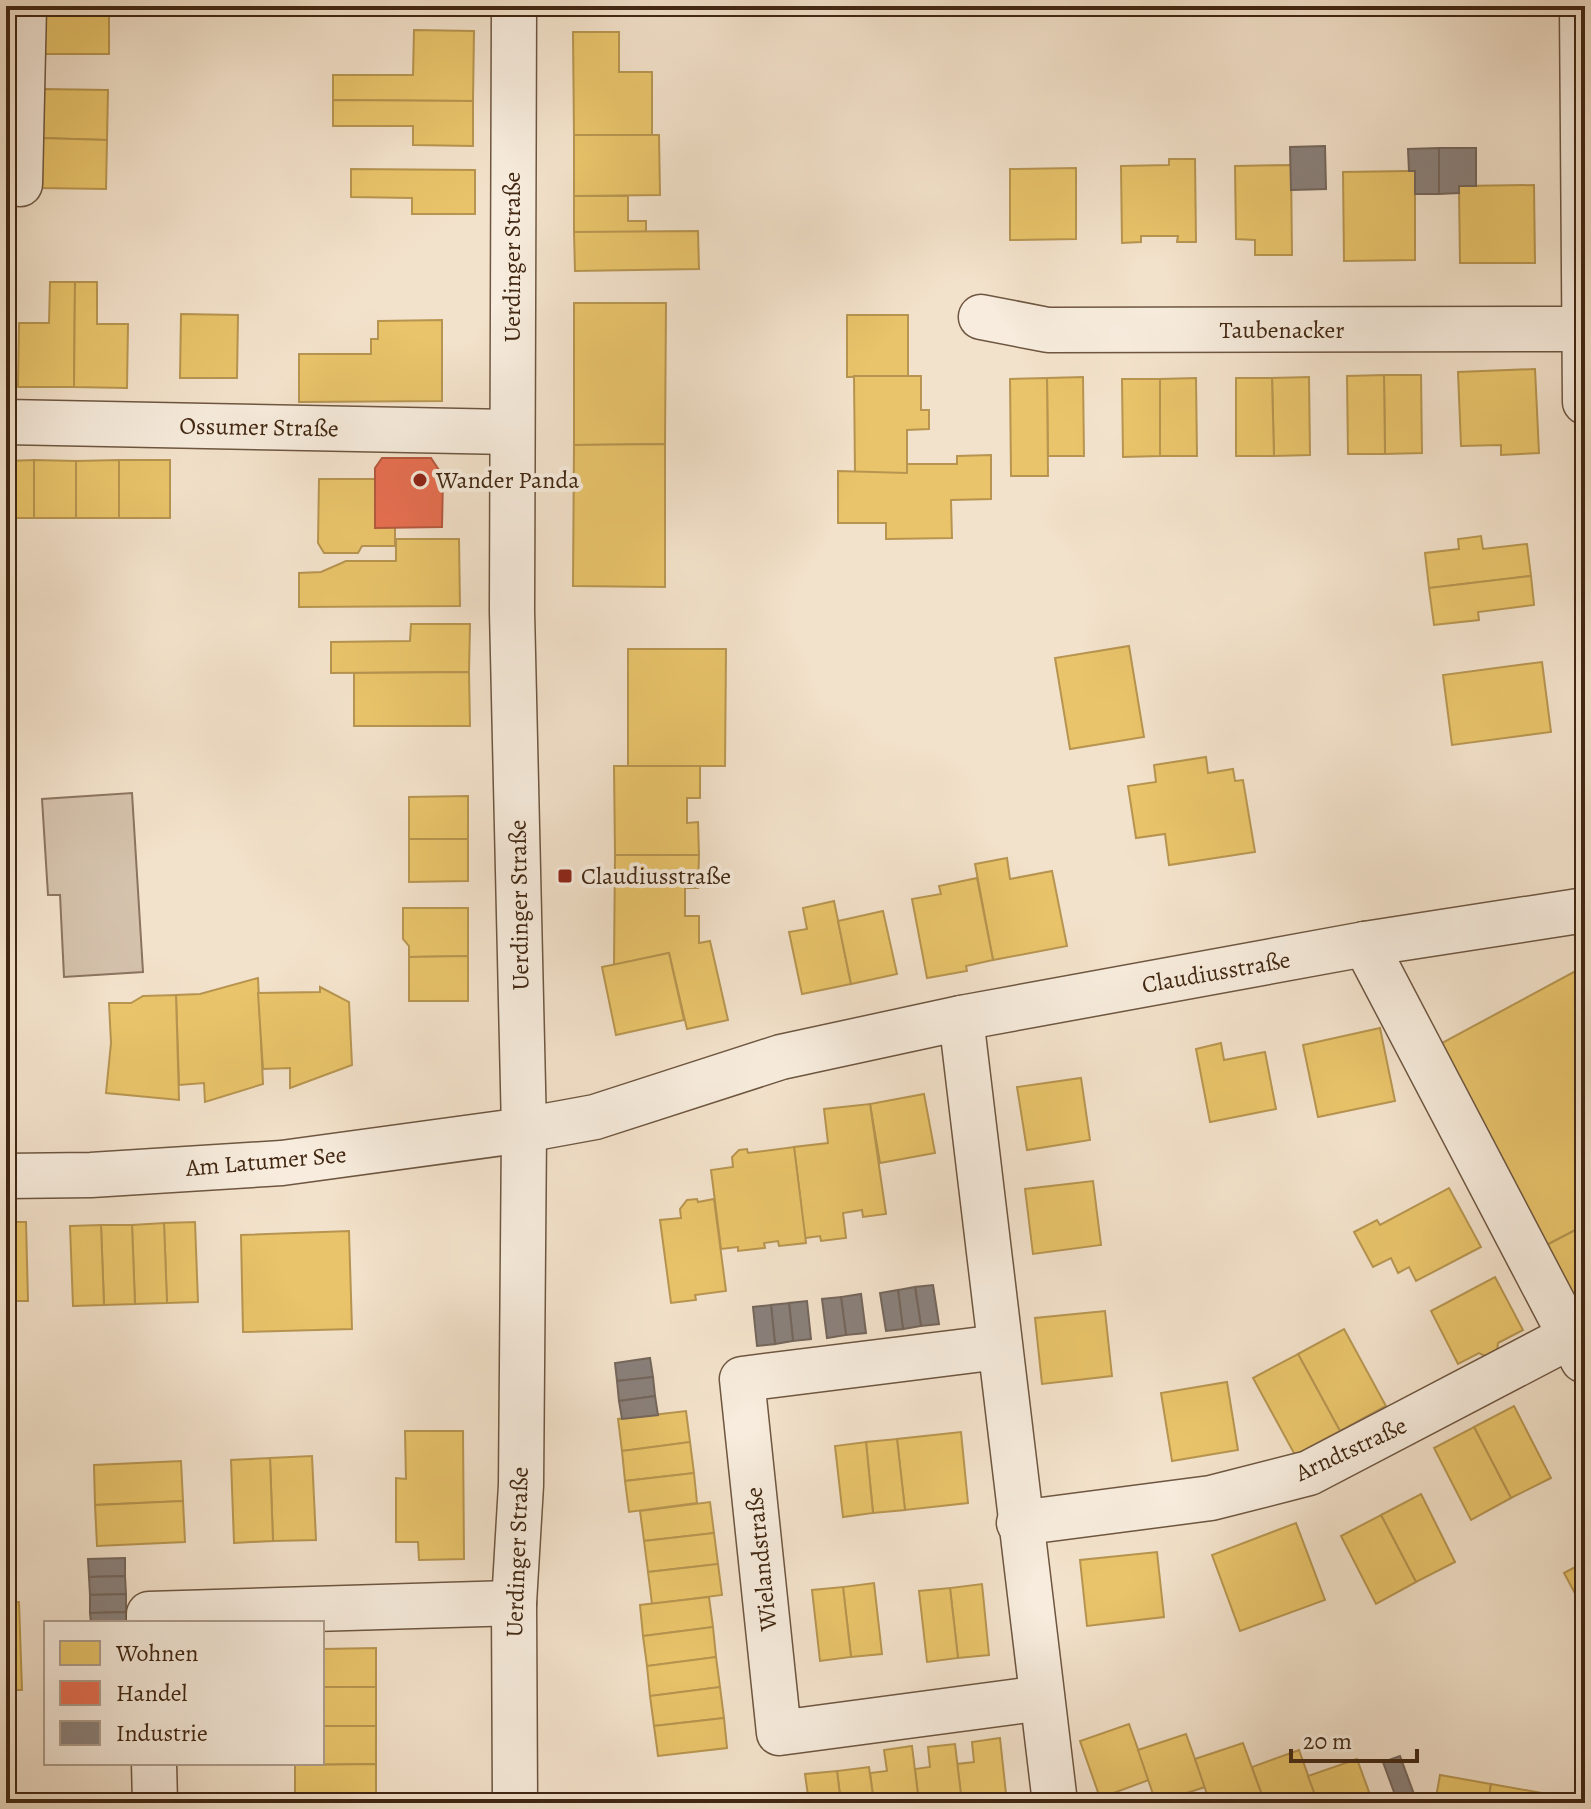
<svg xmlns="http://www.w3.org/2000/svg" width="1591" height="1809" font-family="Alegreya,serif">
<style>
.green{fill:#d5c2ac;stroke:#8b745f;stroke-width:2}
.homes{fill:#e9c46a;stroke:#b79550;stroke-width:2}
.shops{fill:#e76f51;stroke:#b5593e;stroke-width:2}
.industry{fill:#8a817c;stroke:#74665c;stroke-width:2}
.lines{fill:none;stroke-linecap:round;stroke-linejoin:round}
.minor-casing{stroke:#6e5640;stroke-width:47}
.minor{stroke:#f7ecdd;stroke-width:44}
.poi-dot{fill:#8f2418;stroke:#f7ecdd;stroke-width:3}
.labels{text-anchor:middle;stroke-width:8;stroke-linejoin:round;paint-order:stroke}
.street-label{font-size:24px;fill:#412712;stroke:#f7ecdd}
.poi-label{font-size:24px;fill:#412712;stroke:#f7ecdd;text-anchor:start}
</style>
<rect width="100%" height="100%" fill="#f3e2cb"/>
<filter id="stains"><feTurbulence type="fractalNoise" baseFrequency=".0025" numOctaves="4"/><feColorMatrix values="0 0 0 0 .2 0 0 0 0 .09 0 0 0 0 .02 0 0 0 .5 -.17"/></filter>
<radialGradient id="worn" r=".72"><stop offset=".6" stop-color="#630" stop-opacity="0"/><stop offset="1" stop-color="#630" stop-opacity=".3"/></radialGradient>
<path class="green" d="M132,793l11,179 -79,5 -4,-82h-12l-6,-96z"/>
<g class="homes">
<rect x="44" y="6" width="65" height="48"/>
<path d="M610,6h95v2z"/>
<path d="M414,30l60,1 -1,70 -140,-1v-25h80z"/>
<path d="M573,32h46v40h33v63h-78z"/>
<path d="M43,89l65,1 -1,50 -66,-2z"/>
<path d="M333,100l140,1v45l-60,-1v-19h-80z"/>
<path d="M574,135h85l1,60 -86,1z"/>
<path d="M41,138l66,2 -1,49 -66,-1z"/>
<path d="M1169,159h26l1,83h-19l1,-6h-37v6l-19,1 -1,-77 48,-1z"/>
<path d="M1291,165l1,90h-37v-15l-19,-1 -1,-73z"/>
<path d="M1076,168v71l-66,1v-71z"/>
<path d="M351,169l124,1v44h-63v-16l-61,-1z"/>
<path d="M1409,171h6v89l-71,1 -1,-89z"/>
<path d="M1534,185l1,78h-75l-1,-77z"/>
<path d="M574,196h54v25h18v11h-72z"/>
<path d="M698,231l1,38 -124,2 -1,-39z"/>
<path d="M50,282h25l-1,105h-56l1,-64h30z"/>
<path d="M75,282h22v42h31l-1,64 -53,-1z"/>
<path d="M574,303h92l-1,141 -91,1z"/>
<path d="M181,314l57,1 -1,63h-57z"/>
<path d="M847,315h61v61l-61,1z"/>
<path d="M442,320v81l-143,1v-48h72v-15h7v-18z"/>
<path d="M1535,369l4,84 -38,2v-10l-40,1 -3,-74z"/>
<path d="M1384,375h37l1,78 -37,1z"/>
<path d="M1384,375l1,79h-37l-1,-78z"/>
<path d="M854,376h67v34h8v19l-22,1v43l-52,1z"/>
<path d="M1083,377l1,79h-36l-1,-78z"/>
<path d="M1309,377l1,78 -36,1 -2,-78z"/>
<path d="M1047,378l1,98h-37l-1,-97z"/>
<path d="M1196,378l1,78h-37v-77z"/>
<path d="M1236,378h36l2,78h-38z"/>
<path d="M1122,379h38v77l-37,1z"/>
<path d="M665,444v143l-92,-1 1,-141z"/>
<path d="M991,455v44l-40,1 1,38 -66,1v-16h-48v-52l69,2v-9h50v-8z"/>
<path d="M34,460l42,1v57h-42z"/>
<path d="M34,460v58h-28v-57z"/>
<rect x="119" y="460" width="51" height="58"/>
<path d="M119,460v58h-43v-57z"/>
<path d="M319,479h56v49l20,-1v19h-33l-4,7h-34l-6,-10z"/>
<path d="M1481,536l2,13 44,-5 4,32 -102,12 -4,-35 34,-4 -1,-10z"/>
<path d="M396,539h63l1,67 -161,1v-34l22,-1 25,-11h50z"/>
<path d="M1531,576l3,29 -56,7 1,8 -45,5 -5,-37z"/>
<path d="M411,624h59l-1,48 -138,1v-31l79,-1z"/>
<path d="M1129,646l15,91 -74,12 -15,-91z"/>
<path d="M628,649h98l-1,117h-97z"/>
<path d="M1542,662l9,70 -99,13 -9,-70z"/>
<path d="M469,672l1,54h-116v-53z"/>
<path d="M1206,757l2,16 25,-4 2,12 8,-1 12,72 -86,13 -4,-31 -29,4 -8,-52 28,-4 -2,-17z"/>
<path d="M614,766h86v32h-13v25l11,-1 1,33h-84z"/>
<path d="M468,796v43h-59v-42z"/>
<path d="M409,839h59v42l-59,1z"/>
<path d="M615,855h84l-1,33h-13v28h14v27l11,-2 18,79 -41,9 -18,-76 -55,12z"/>
<path d="M1007,858l3,21 42,-8 15,75 -74,14 -18,-96z"/>
<path d="M977,878l16,82 -27,6 1,5 -40,7 -15,-79 29,-5 -2,-8z"/>
<path d="M834,901l17,83 -49,10 -13,-62 18,-3 -4,-21z"/>
<path d="M403,908h65v48l-59,1v-11l-6,-7z"/>
<path d="M883,911l14,63 -46,10 -13,-63z"/>
<path d="M669,953l15,67 -68,15 -14,-68z"/>
<path d="M468,956v45h-59v-44z"/>
<path d="M1585,966v96l-10,6 10,18v94l-7,3 7,13v29l-46,24 -108,-200z"/>
<path d="M258,978l5,106 -58,18 -1,-19 -25,2 -3,-90 24,-1z"/>
<path d="M320,987l29,15 3,63 -62,23v-20l-27,1 -5,-76 62,-1z"/>
<path d="M176,995l3,105 -73,-7 5,-50 -2,-40h22l12,-7z"/>
<path d="M1380,1028l15,73 -77,16 -15,-72z"/>
<path d="M1221,1043l3,17 41,-8 11,57 -66,13 -14,-73z"/>
<path d="M1081,1078l9,62 -63,10 -10,-63z"/>
<path d="M924,1094l11,59 -55,10 -10,-59z"/>
<path d="M870,1104l16,110 -23,3 -1,-7 -19,3 3,25 -25,3 -1,-5 -15,2 -11,-91 34,-4 -4,-34z"/>
<path d="M794,1147l12,96 -27,3 -1,-5 -14,2 1,5 -27,3v-4l-17,2 -10,-79 22,-3 -1,-10 7,-7 8,-1 1,4z"/>
<path d="M1093,1181l8,64 -68,9 -8,-65z"/>
<path d="M1449,1188l32,59 -65,34 -7,-14 -11,6 -7,-15 -18,9 -19,-35 23,-12 3,5z"/>
<path d="M697,1199l1,3 16,-3 12,92 -31,4 1,5 -25,3 -11,-83 21,-2 -1,-9 7,-9z"/>
<path d="M6,1222h20l2,79h-22z"/>
<path d="M195,1222l3,80 -31,1 -3,-80z"/>
<path d="M164,1223l3,80 -32,1 -3,-79z"/>
<path d="M101,1225h31l3,79 -31,1z"/>
<path d="M101,1225l3,80 -31,1 -3,-80z"/>
<path d="M1585,1225v109l-46,-85z"/>
<path d="M349,1231l3,98 -109,3 -2,-97z"/>
<path d="M1495,1277l28,53 -25,13 -1,9 -10,5 -8,-4 -21,11 -27,-53z"/>
<path d="M1105,1311l7,65 -70,8 -7,-66z"/>
<path d="M1344,1329l42,77 -46,25 -42,-77z"/>
<path d="M1298,1354l42,77 -45,24 -42,-77z"/>
<path d="M1227,1382l11,68 -66,11 -11,-68z"/>
<path d="M1514,1406l37,72 -40,20 -37,-71z"/>
<path d="M686,1411l4,31 -68,9 -4,-32z"/>
<path d="M1474,1427l37,71 -40,22 -37,-72z"/>
<path d="M405,1431h58l1,128 -45,1 -1,-18h-22v-64l10,1z"/>
<path d="M961,1432l7,71 -63,7 -8,-71z"/>
<path d="M897,1439l8,71 -32,3 -7,-71z"/>
<path d="M690,1442l4,31 -69,8 -3,-30z"/>
<path d="M866,1442l7,71 -30,4 -8,-71z"/>
<path d="M312,1456l4,84 -43,1 -3,-83z"/>
<path d="M270,1458l3,83 -39,2 -3,-83z"/>
<path d="M181,1461l2,40 -88,4 -1,-40z"/>
<path d="M694,1473l3,30 -68,9 -4,-31z"/>
<path d="M1421,1494l34,68 -39,20 -35,-67z"/>
<path d="M183,1501l2,41 -88,4 -2,-41z"/>
<path d="M710,1502l4,31 -70,8 -4,-30z"/>
<path d="M1381,1515l35,67 -40,22 -35,-68z"/>
<path d="M1296,1523l29,77 -85,31 -28,-76z"/>
<path d="M714,1533l4,31 -70,8 -4,-31z"/>
<path d="M1157,1552l7,65 -77,9 -7,-66z"/>
<path d="M1585,1562v50l-21,-39z"/>
<path d="M718,1564l4,31 -70,9 -4,-32z"/>
<path d="M874,1583l8,71 -31,3 -8,-70z"/>
<path d="M982,1584l7,71 -31,3 -8,-70z"/>
<path d="M843,1587l8,70 -31,4 -8,-71z"/>
<path d="M950,1588l8,70 -31,4 -8,-71z"/>
<path d="M709,1597l4,30 -70,9 -3,-31z"/>
<path d="M19,1602l3,88h-16v-87z"/>
<path d="M713,1627l3,30 -69,9 -4,-30z"/>
<path d="M376,1648v39h-54v-38z"/>
<path d="M716,1657l4,30 -70,9 -3,-30z"/>
<rect x="322" y="1687" width="54" height="39"/>
<path d="M720,1687l4,31 -70,8 -4,-30z"/>
<path d="M724,1718l3,30 -69,8 -4,-30z"/>
<path d="M1129,1724l20,56 -49,18 -20,-57z"/>
<path d="M322,1726h54v38l-81,1 27,-2z"/>
<path d="M1186,1734l19,53 -49,16 -18,-53z"/>
<path d="M1000,1738l7,65h-45l-5,-39 17,-2 -2,-20z"/>
<path d="M1243,1743l20,55 -15,5h-38l-15,-44z"/>
<path d="M955,1744l7,59h-43l-4,-34 15,-2 -2,-20z"/>
<path d="M912,1746l7,57h-45l-4,-30 17,-2 -3,-21z"/>
<path d="M1299,1750l19,53h-53l-13,-36z"/>
<path d="M1357,1759l16,44h-55l-10,-27z"/>
<path d="M376,1764v39h-81v-38z"/>
<path d="M869,1767l5,36h-33l-4,-32z"/>
<path d="M837,1771l4,32h-32l-4,-29z"/>
<path d="M1440,1775l51,9 -3,19h-53z"/>
<path d="M1491,1784l51,9 -1,10h-53z"/>
</g>
<path class="shops" d="M382,458h49l12,18 -1,51 -67,1v-60z"/>
<g class="industry">
<path d="M1325,146l1,43 -35,1 -1,-43z"/>
<path d="M1439,148h37v38h-17v7l-20,1z"/>
<path d="M1439,148v46h-24v-23h-6l-1,-22z"/>
<path d="M933,1285l6,39 -18,2 -6,-39z"/>
<path d="M915,1287l6,39 -18,3 -5,-39z"/>
<path d="M898,1290l5,39 -17,2 -6,-38z"/>
<path d="M861,1294l5,39 -20,2 -5,-38z"/>
<path d="M841,1297l5,38 -19,3 -5,-39z"/>
<path d="M807,1301l4,38 -18,2 -4,-38z"/>
<path d="M789,1303l4,38 -18,3 -4,-39z"/>
<path d="M771,1305l4,39 -18,2 -4,-39z"/>
<path d="M650,1358l3,19 -36,4 -2,-18z"/>
<path d="M653,1377l2,19 -36,5 -2,-20z"/>
<path d="M655,1396l3,19 -36,4 -3,-18z"/>
<path d="M125,1558v18l-36,1 -1,-18z"/>
<path d="M125,1576l1,18 -36,1 -1,-18z"/>
<path d="M126,1594v18l-36,1v-18z"/>
<path d="M126,1612l1,11h-36l-1,-10z"/>
<path d="M1400,1756l15,41 -17,6 -15,-41z"/>
</g>
<g class="lines">
<g class="minor-casing">
<g id="minor">
<path d="M514,6l-2,605 12,519 -3,355 -7,118 1,200"/>
<path d="M1582,6l3,396"/>
<path d="M20,184l4,-178"/>
<path d="M981,317l67,13 535,-1"/>
<path d="M6,422l505,10"/>
<path d="M1365,944l218,416"/>
<path d="M961,1018l94,785"/>
<path d="M6,1176l85,-1 191,-12 242,-33 71,-13 186,-60 180,-39 404,-74 220,-34"/>
<path d="M999,1347l-257,32 37,354 263,-35"/>
<path d="M1019,1523l192,-25 98,-25 262,-137"/>
<path d="M149,1623v-9l365,-11"/>
<path d="M154,1763l1,40"/>
</g>
</g>
<use href="#minor" class="minor"/>
</g>
<g class="poi-dot">
<circle cx="420" cy="480" r="8"/>
<rect x="557" y="868" width="16" height="16" rx="4"/>
</g>
<g class="labels">
<g class="street-label">
<text transform="translate(512 257) rotate(-90)" y="8">Uerdinger Straße</text>
<text x="1282" y="338">Taubenacker</text>
<text transform="translate(259 427) rotate(1)" y="8">Ossumer Straße</text>
<text transform="translate(519 905) rotate(-91)" y="8">Uerdinger Straße</text>
<text transform="translate(1216 972) rotate(-10)" y="8">Claudiusstraße</text>
<text transform="translate(266 1161) rotate(-5)" y="8">Am Latumer See</text>
<text transform="translate(1351 1449) rotate(-25)" y="8">Arndtstraße</text>
<text transform="translate(517 1552) rotate(-88)" y="8">Uerdinger Straße</text>
<text transform="translate(761 1559) rotate(-96)" y="8">Wielandstraße</text>
</g>
<g class="poi-label">
<text x="436" y="488">Wander Panda</text>
<text x="581" y="884">Claudiusstraße</text>
</g>
</g>
<rect width="1591" height="1809" fill="none" stroke="#f3e2cb" stroke-width="32"/>
<rect x="8" y="8" width="1575" height="1793" fill="none" stroke="#412712" stroke-width="4"/>
<rect x="16" y="16" width="1559" height="1777" fill="none" stroke="#412712" stroke-width="2"/>
<rect x="44" y="1621" width="280" height="144" fill="#f7ecdd" stroke="#ae9d8c" stroke-width="2"/>
<rect x="60" y="1641" width="40" height="24" fill="#e9c46a" stroke="#ae9d8c" stroke-width="2"/>
<text x="116" y="1661" font-size="24" fill="#412712">Wohnen</text>
<rect x="60" y="1681" width="40" height="24" fill="#e76f51" stroke="#ae9d8c" stroke-width="2"/>
<text x="116" y="1701" font-size="24" fill="#412712">Handel</text>
<rect x="60" y="1721" width="40" height="24" fill="#8a817c" stroke="#ae9d8c" stroke-width="2"/>
<text x="116" y="1741" font-size="24" fill="#412712">Industrie</text>
<path d="M1291 1749v12h126v-12" fill="none" stroke="#412712" stroke-width="4"/>
<text x="1303" y="1749" font-size="24" fill="#412712" stroke="#f7ecdd" stroke-width="6" paint-order="stroke">20 m</text>
<rect width="100%" height="100%" filter="url(#stains)"/>
<rect width="100%" height="100%" fill="url(#worn)"/>
</svg>
